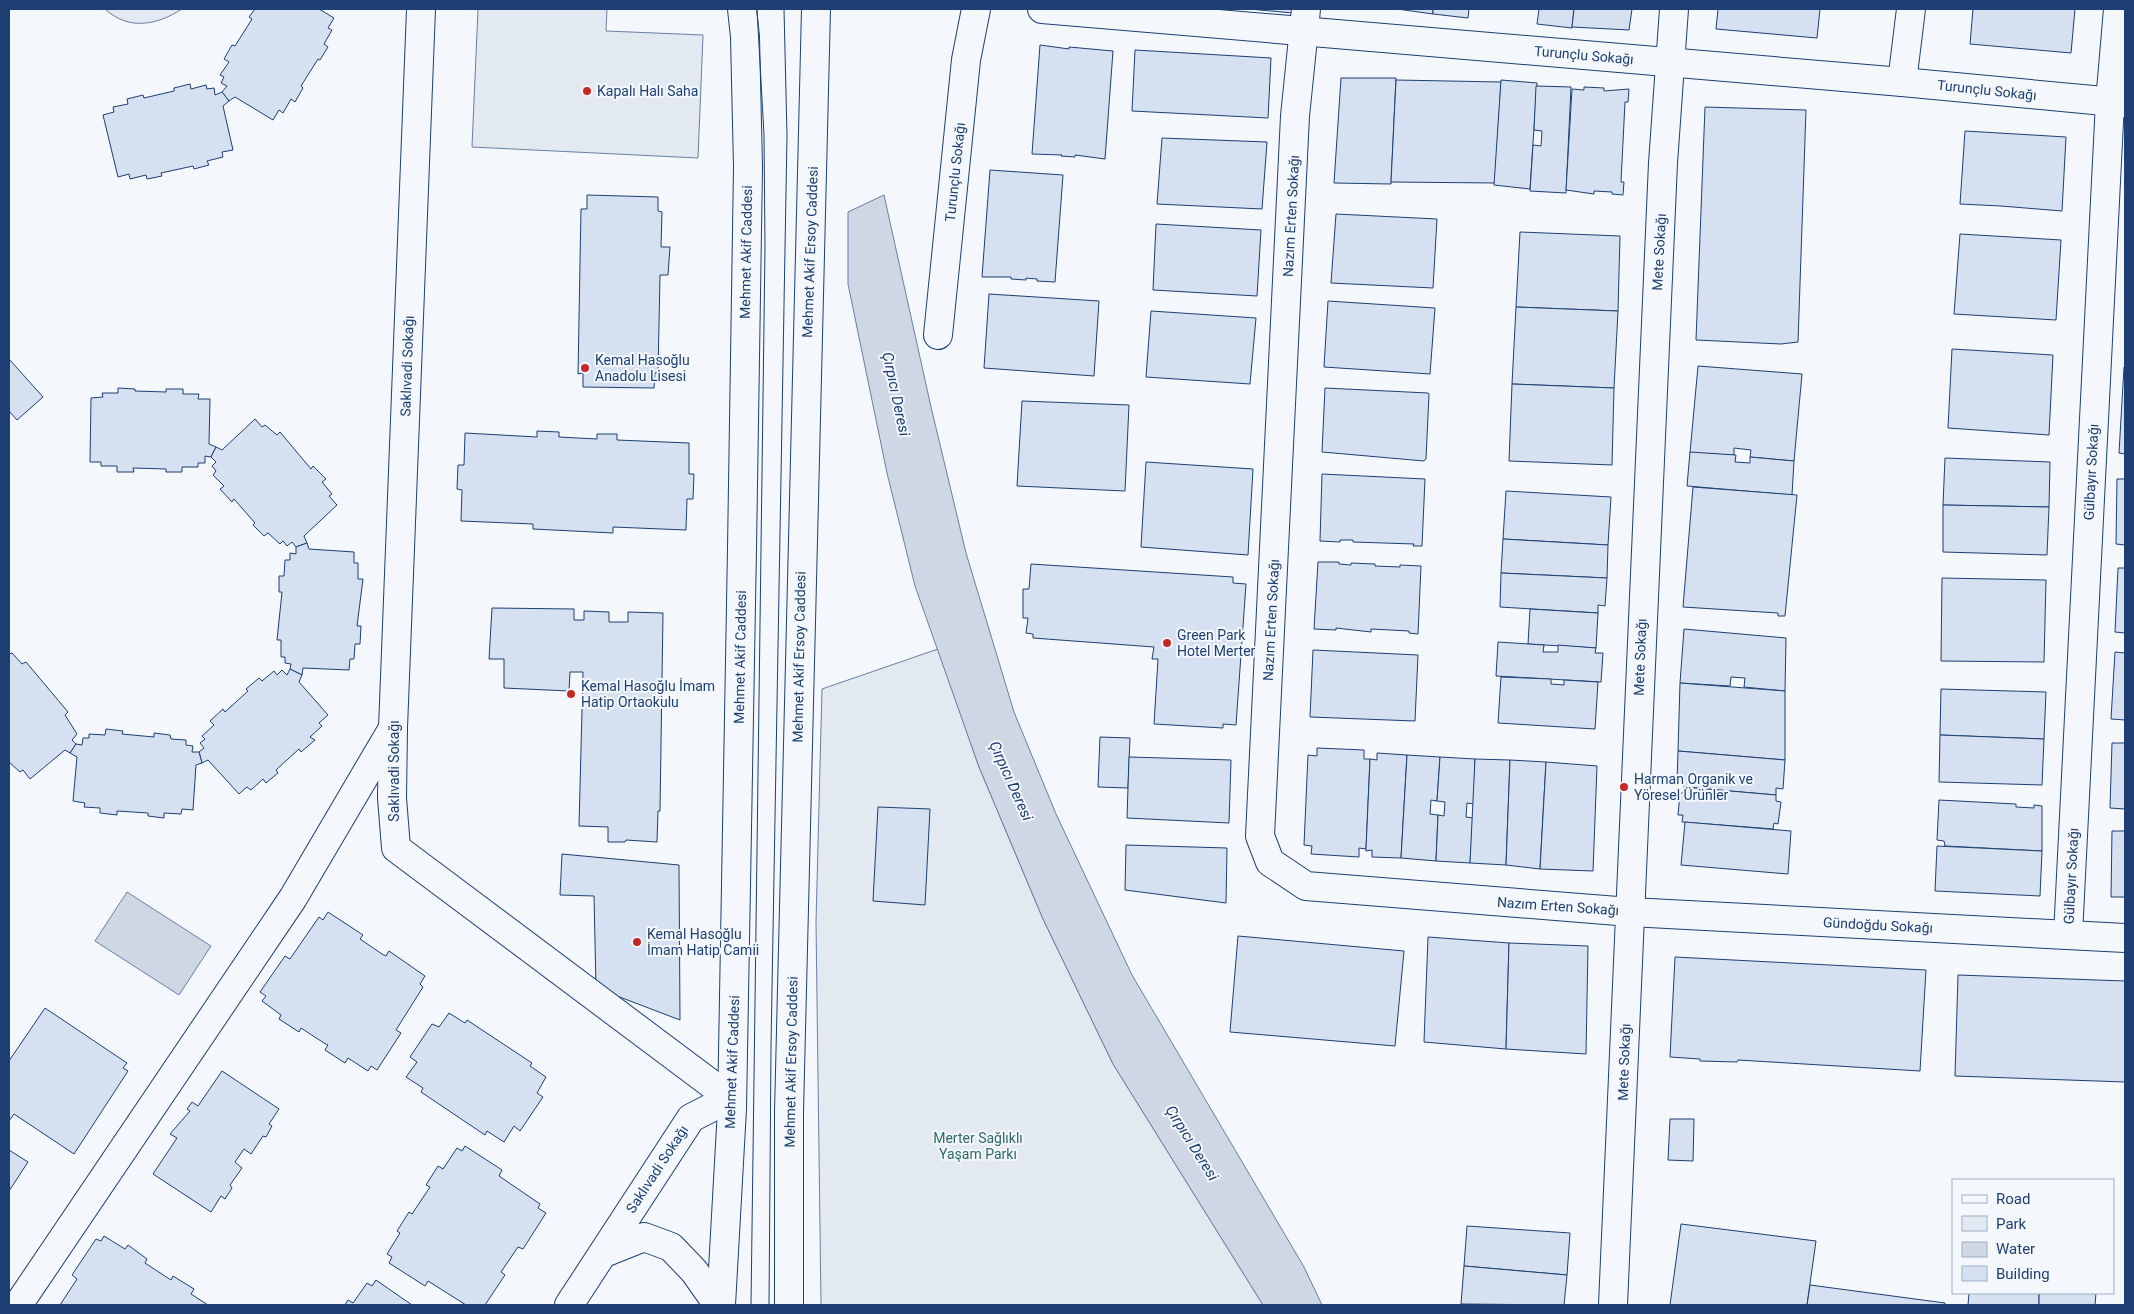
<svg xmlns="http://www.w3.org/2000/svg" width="2134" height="1314" font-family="Roboto,sans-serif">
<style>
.green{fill:#e3e9f0;stroke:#687fa3}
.water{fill:#cfd7e4;stroke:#687fa3}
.building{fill:#d5e0f0;stroke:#1d3f73}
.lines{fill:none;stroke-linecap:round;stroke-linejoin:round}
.minor-casing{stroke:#1d3f73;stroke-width:30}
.major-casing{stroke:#1d3f73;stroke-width:30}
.minor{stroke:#f4f7fb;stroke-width:28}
.major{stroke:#f4f7fb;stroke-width:28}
.tram{stroke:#1d3f73;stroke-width:1}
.poi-dot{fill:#c62828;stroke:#f4f7fb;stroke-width:2}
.labels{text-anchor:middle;stroke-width:4;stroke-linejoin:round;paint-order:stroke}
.street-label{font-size:14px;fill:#1d3f73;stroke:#f4f7fb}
.poi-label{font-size:14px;fill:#1d3f73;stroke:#f4f7fb;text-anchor:start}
.park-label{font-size:14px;fill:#2c6c60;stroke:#f4f7fb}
.water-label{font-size:15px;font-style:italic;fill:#1d3f73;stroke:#f4f7fb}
</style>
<rect width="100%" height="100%" fill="#f4f7fb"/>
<g class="green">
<path d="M105,9h77c-25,16 -53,22 -77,0z"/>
<path d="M478,9h129l-1,22 97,4 -5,123 -226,-11z"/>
<path d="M938,649l41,118 64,152 70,145 150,241h-442l-5,-383 6,-233z"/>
</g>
<g class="water">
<path d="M884,195l47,212 35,146 48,159 42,102 76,161 172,292 18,38h-59l-150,-241 -70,-145 -64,-152 -64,-181 -28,-113 -39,-189v-72z"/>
<path d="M127,892l84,54 -32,49 -84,-54z"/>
</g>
<g class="building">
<path d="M255,9h64l15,9 -6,10 4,2 -8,14 4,3 -8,13 -2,-1 -17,27 2,2 -8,14 -4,-3 -8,14 -4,-3 -6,10 -38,-23 -6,4 -7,-9 5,-6 -6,-3 3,-6 -4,-2 9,-13 -5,-3 8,-14 3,1 17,-27 -3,-2z"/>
<path d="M1249,9h44v4z"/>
<path d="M1397,9h36v5z"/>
<path d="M1433,9h36l-1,9 -35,-4z"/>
<path d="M1539,9h35l-2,19 -35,-4z"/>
<path d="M1574,9h58l-3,21 -57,-3z"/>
<path d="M1718,9h102l-3,29 -101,-9z"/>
<path d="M1973,9h102l-4,44 -101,-9z"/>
<path d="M1040,45l29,4v-2l44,4 -8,108 -30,-4v2l-14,-1 1,-1 -30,-1z"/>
<path d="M1135,50l136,8 -3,60 -136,-7z"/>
<path d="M1341,78h55l-5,106 -57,-1z"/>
<path d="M1396,80l105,2 -6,101 -104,-1z"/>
<path d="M1501,80l36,3 -7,106 -36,-4z"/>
<path d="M190,84l1,5 15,-4 1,4 7,-1 1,7 7,-3 7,9 -6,5 10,44 -11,2 1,5 -16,4 2,4 -15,4 -1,-3 -32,7 1,3 -15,3 -1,-4 -16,4 -1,-5 -11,3 -15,-62 11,-3 -1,-5 15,-3 -1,-5 16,-4 1,3 30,-7v-3z"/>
<path d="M1536,86l35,1 -5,106 -36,-2 3,-46 8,1 1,-15 -8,-1z"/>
<path d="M1584,87l20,1v3l25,-2 -1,13h-3l-4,80h3l-1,13 -11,-1v-2l-18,-1v3l-28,-4 6,-101 12,1z"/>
<path d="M1705,107l101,3 -8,232 -17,2 -85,-4z"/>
<path d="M1965,131l101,6 -4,74 -61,-5 -41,-2z"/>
<path d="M1162,138l105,4 -5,67 -105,-5z"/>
<path d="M990,170l73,5 -8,107 -18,-1v-2l-11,-1v2l-15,-1v-2h-29z"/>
<path d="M587,195l71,2v14l4,1 -1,35h9l-2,28h-8l-2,98h-3l-1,15 -71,-1v-14l-5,1 3,-165h6z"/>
<path d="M1336,214l101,5 -4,69 -102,-5z"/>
<path d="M1156,224l105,6 -4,66 -104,-6z"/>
<path d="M1520,232l100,4 -2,75 -102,-4z"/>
<path d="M1960,234l101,6 -5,80 -102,-6z"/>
<path d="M989,294l110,7 -5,75 -110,-8z"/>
<path d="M1328,301l107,7 -5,66 -106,-7z"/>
<path d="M1516,307l102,4 -4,77 -102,-4z"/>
<path d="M1151,311l105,7 -6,66 -104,-7z"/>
<path d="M1952,349l101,6 -4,80 -101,-7z"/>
<path d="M9,359l34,38 -26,23 -8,-9z"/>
<path d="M1698,366l104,8 -8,87 -44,-4 1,-7 -17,-2v7l-44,-2z"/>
<path d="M2124,367h1v87l-6,-1z"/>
<path d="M1512,384l102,4 -2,77 -103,-4z"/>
<path d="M118,388l17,1v2l31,1v-3h17v5h16l-1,5h12l-1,45 7,3 -5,10 -6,-1v7h-7v4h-16v5h-16v-3l-33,-1 1,4h-17v-6h-16v-4h-11l1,-64 12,-1 -1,-4h16z"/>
<path d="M1325,388l103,5 1,1 -3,65 -2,2 -102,-9z"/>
<path d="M1022,401l107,4 -4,86 -108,-5z"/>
<path d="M255,419l7,8 3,-2 12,10 3,-3 31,37 2,-3 13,13 -4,3 10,12 -3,2 8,9 -33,31 3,7 -11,4 -4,-5 -5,4 -4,-5 -3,3 -12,-11 -4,3 -11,-11 2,-2 -21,-24 -2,3 -12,-13 4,-3 -11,-11 3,-4 -4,-5 4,-4 -5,-5 5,-10 6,3z"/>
<path d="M537,431l22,1v5l38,2v-5h20v6l72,3v31h5l-1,25h-6l-1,31 -73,-3v6l-80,-4v-5l-72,-3 1,-31 -5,-1 1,-24h6l1,-32 72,4z"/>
<path d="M1690,452l46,3 -1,7 15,1v-6l44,4 -2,34 -105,-9z"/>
<path d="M1945,458l105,4 -1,45 -106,-2z"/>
<path d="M1146,462l107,7 -5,86 -107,-8z"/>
<path d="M1322,474l103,5 -3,67h-9l1,-2 -61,-2v-2h-13v2l-20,-1z"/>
<path d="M2117,479h8v66l-9,-1z"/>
<path d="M1693,487l104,8 -12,121h-7v-3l-95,-6z"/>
<path d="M1506,491l105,6 -3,48 -105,-6z"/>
<path d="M1943,505l106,2 -2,48 -104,-3z"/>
<path d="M1503,539l105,6 -1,33 -106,-5z"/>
<path d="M307,543l2,6 45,3v11h4v16h5l-6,47h4l-1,18h-5l-1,15h-4l-1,11 -46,-2 -1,7 -12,-6 1,-5 -6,-1v-6h-4v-17h-4l5,-48h-3v-16h5l1,-16h5v-7l6,1v-7z"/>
<path d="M1318,562h21v2l12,1v-2l24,1v2l25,1v-2l21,1 -3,68 -9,-1v-2l-38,-2v3l-35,-4v2l-22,-1z"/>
<path d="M1031,564l202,13v6l13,1 -10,141 -13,-1v4l-69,-4 4,-65h-6l2,-12 -121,-9v-4l-7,-1 2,-15h-5v-29h6z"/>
<path d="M2118,568h7v65l-10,-1z"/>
<path d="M1501,573l106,5 -2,28 -7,-1v8l-98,-6z"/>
<path d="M1942,578l104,2 -2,82 -103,-1z"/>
<path d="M492,608l82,1v11h10v-9l25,1v10h19v-10l35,1 -3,198h-2l-1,31 -31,-2 -1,2h-17v-15l-29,-1 4,-154h-13l-1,19 -65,-3v-29h-15z"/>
<path d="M1530,609l68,4 -2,35 -68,-4z"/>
<path d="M1684,629l102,9 -1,53 -41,-4 1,-9 -14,-1 -1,9 -50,-3z"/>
<path d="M1498,642l46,3 -1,7h15v-7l38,3 -1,5h8l-2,29 -105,-6z"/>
<path d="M1313,650l105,5 -3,66 -105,-4z"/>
<path d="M2115,652l10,1v67l-14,-1z"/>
<path d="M12,653l10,11 4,-2 42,50 -3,3 12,19 -5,6 4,4 -6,9 -5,-3 -35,29 -7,-9 -3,2 -11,-10v-108z"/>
<path d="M290,669l12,6 -3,7 29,33 -9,8 3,3 -12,11 5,3 -14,12 -2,-3 -23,21 2,3 -12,10 -3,-4 -12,11 -4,-3 -8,7 -31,-34 -6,3 -3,-11 5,-4 -4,-5 5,-4 -3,-3 12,-11 -4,-4 13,-12 2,3 23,-21 -2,-2 13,-11 3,3 12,-10 3,4 5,-5 5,5z"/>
<path d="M1501,677l50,2v5l13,1v-5l34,2 -3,47 -97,-6z"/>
<path d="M1680,683l105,8v69l-107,-9z"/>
<path d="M1941,689l105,3 -2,47 -104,-4z"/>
<path d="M106,729l17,2 -1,3 32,3v-4l16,2 1,4 15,1v5l7,1 -1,6h7l3,11 -6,2 -3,45 -11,-1 -1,5 -17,-1v5l-16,-2v-3l-31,-2v4l-17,-2v-5l-16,-1 1,-4 -12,-2 4,-44 -7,-4 6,-9 6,1 1,-7h6v-4l16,1z"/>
<path d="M1940,735l104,4 -2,46 -103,-3z"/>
<path d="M1100,737l30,1 -2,50 -30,-1z"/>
<path d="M2112,743h13v66l-15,-1z"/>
<path d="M1317,748l47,2v9h6l-4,90 -7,-1v9l-48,-3 1,-8 -8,-1 4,-90 9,1z"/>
<path d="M1678,751l107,9 -2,29 -7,-1v7l-92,-8v-4l-7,-1z"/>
<path d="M1377,753l30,2 -6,103 -29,-1v-7l-6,1v-2l4,-90 7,1z"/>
<path d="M1407,755l33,2 -3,44 -6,-1 -1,14 8,1 -2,46 -35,-3z"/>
<path d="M1129,757l102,3 -2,63 -102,-5z"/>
<path d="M1440,757l35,2 -1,45 -7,-1 -1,14 7,1 -3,45 -34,-2 2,-46 6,1 1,-14 -8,-1z"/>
<path d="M1475,759l35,1 -4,105 -36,-2z"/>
<path d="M1510,760l36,2 -6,107 -34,-4z"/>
<path d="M1546,762l51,4 -4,105 -53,-2z"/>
<path d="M1684,787l92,8v6l5,1 -3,22 -4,-1 -1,6 -91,-7 1,-7h-5l2,-22h3z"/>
<path d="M1939,800l77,4v3l18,1v-3l8,1v45l-97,-5 -1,-5 -7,-1z"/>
<path d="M878,807l52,2 -5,96 -52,-4z"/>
<path d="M1685,822l106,9 -3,43 -107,-9z"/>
<path d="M2112,831h13v66h-14z"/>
<path d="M1126,845l101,3 -1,55 -101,-13z"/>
<path d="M1937,846l105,5 -2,45 -105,-5z"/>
<path d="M562,854l117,11 1,155 -84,-32 -2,-92 -34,-1z"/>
<path d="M328,912l35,23 -3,4 22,15 4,2 3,-5 36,25 -5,8 3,3 -27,43 5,3 -24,37 -6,-4 -3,5 -20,-13 -3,5 -20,-13 3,-5 -4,-2 -23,-15 -2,4 -20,-13 2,-4 -19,-14 4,-5 -6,-4 25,-36 5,3 29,-42 4,3z"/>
<path d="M1238,936l166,15 -9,95 -165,-14z"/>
<path d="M1428,937l81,6 -3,106 -82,-7z"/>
<path d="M1509,943l79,3 -2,108 -80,-5z"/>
<path d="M1675,957l251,13 -6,101 -182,-11 -1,2 -37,-1v-2l-30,-2z"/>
<path d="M1958,975l167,6v101l-170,-6z"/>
<path d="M45,1008l82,55 -4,5 5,3 -54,83 -60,-40 -5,7v-60z"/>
<path d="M449,1013l16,10 2,-3 65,43 -2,3 16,11 -9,16 6,4 -23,34 -6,-5 -10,16 -17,-11 -2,4 -64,-43 2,-4 -17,-11 11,-15 -7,-5 22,-33 7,3z"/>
<path d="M222,1071l57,38 -10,15 3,2 -6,11 -3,-1 -12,18 -7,-5 -9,13 7,6 -12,17 2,3 -7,11 -4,-3 -10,16 -58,-38 24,-36 -7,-4 20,-23 -3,-2 5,-7 6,4z"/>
<path d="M1670,1119h24l-1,42 -25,-1z"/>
<path d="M465,1146l37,24 -3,6 41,28 -2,4 8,5 -23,36 -5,-2 -17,25 4,3 -20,30h-19l-38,-24 -3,5 -36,-23 3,-6 -5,-3 13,-21 -3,-2 12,-19 3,2 18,-27 -4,-2 12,-19 5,3 14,-21 5,3z"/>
<path d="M9,1150l19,12 -19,29z"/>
<path d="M1681,1224l135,17 -9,64h-137z"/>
<path d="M1467,1226l103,7 -3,42 -103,-9z"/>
<path d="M104,1236l21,13 3,-4 19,14 -2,4 26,17 2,-4 21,13 -3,5 17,11h-148l17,-26 -5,-4 24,-36 5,2z"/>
<path d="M1464,1266l103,9 -3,30 -103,-1z"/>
<path d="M376,1280l36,25h-67l3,-5 5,3 14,-20 5,3z"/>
<path d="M1810,1285l135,18v2h-138z"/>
<path d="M1969,1293h70v12h-71z"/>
<path d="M2039,1293h57l-1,12h-56z"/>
</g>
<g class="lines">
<g class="minor-casing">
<g id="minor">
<path d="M421,9l-28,719 -1,70 4,50 334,250 -39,20 -122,187"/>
<path d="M1042,9l860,73 223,21"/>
<path d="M1306,9l-11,107 -35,720 10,26 36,24 324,26 495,26"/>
<path d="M1902,82l9,-73"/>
<path d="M938,335l28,-275 10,-51"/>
<path d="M2068,935l42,-833 8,-93"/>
<path d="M604,1253l40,-16 27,10 23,24 24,34"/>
<path d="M18,1305l275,-407 100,-170"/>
<path d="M1613,1305l50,-1142 11,-154"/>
</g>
</g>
<g class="major-casing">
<g id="major">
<path d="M721,1305l11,-196 10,-561 6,-381 -3,-130 -3,-28"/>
<path d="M789,1305v-193l27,-1103"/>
</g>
</g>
<use href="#minor" class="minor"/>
<use href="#major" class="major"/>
<g class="tram">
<path d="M751,1305l14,-1058 -1,-112 -7,-126"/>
<path d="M769,1305l2,-259 16,-911 -3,-126"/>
</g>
</g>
<g class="poi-dot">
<circle cx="587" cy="91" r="5"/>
<circle cx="585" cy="368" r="5"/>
<circle cx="1167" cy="643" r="5"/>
<circle cx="571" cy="694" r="5"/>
<circle cx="1624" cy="787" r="5"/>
<circle cx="637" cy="942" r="5"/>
</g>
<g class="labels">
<g class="street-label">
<text transform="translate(1584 55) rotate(5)" y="5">Turunçlu Sokağı</text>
<text transform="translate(1987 90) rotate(6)" y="5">Turunçlu Sokağı</text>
<text transform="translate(955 172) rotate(-84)" y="5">Turunçlu Sokağı</text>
<text transform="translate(1291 216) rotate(-87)" y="5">Nazım Erten Sokağı</text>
<text transform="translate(746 252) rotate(-89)" y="5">Mehmet Akif Caddesi</text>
<text transform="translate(810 252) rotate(-88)" y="5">Mehmet Akif Ersoy Caddesi</text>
<text transform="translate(1659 252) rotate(-87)" y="5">Mete Sokağı</text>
<text transform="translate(407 366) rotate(-88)" y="5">Saklıvadi Sokağı</text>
<text transform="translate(2091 472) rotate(-87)" y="5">Gülbayır Sokağı</text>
<text transform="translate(1271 620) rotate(-87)" y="5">Nazım Erten Sokağı</text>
<text transform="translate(740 657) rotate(-89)" y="5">Mehmet Akif Caddesi</text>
<text transform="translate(799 657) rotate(-89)" y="5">Mehmet Akif Ersoy Caddesi</text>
<text transform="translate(1640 657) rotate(-88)" y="5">Mete Sokağı</text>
<text transform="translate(394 771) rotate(-90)" y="5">Saklıvadi Sokağı</text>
<text transform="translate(2071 876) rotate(-87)" y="5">Gülbayır Sokağı</text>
<text transform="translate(1558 906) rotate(4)" y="5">Nazım Erten Sokağı</text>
<text transform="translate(1878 925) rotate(3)" y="5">Gündoğdu Sokağı</text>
<text transform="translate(732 1062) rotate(-88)" y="5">Mehmet Akif Caddesi</text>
<text transform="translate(791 1062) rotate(-89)" y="5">Mehmet Akif Ersoy Caddesi</text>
<text transform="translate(1624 1062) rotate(-88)" y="5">Mete Sokağı</text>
<text transform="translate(657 1169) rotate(-57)" y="5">Saklıvadi Sokağı</text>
</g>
<g class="poi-label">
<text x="597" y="96">Kapalı Halı Saha</text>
<text x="595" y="365">Kemal Hasoğlu<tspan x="595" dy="16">Anadolu Lisesi</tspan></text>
<text x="1177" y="640">Green Park<tspan x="1177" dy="16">Hotel Merter</tspan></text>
<text x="581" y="691">Kemal Hasoğlu İmam<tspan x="581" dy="16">Hatip Ortaokulu</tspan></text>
<text x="1634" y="784">Harman Organik ve<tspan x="1634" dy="16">Yöresel Ürünler</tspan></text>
<text x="647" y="939">Kemal Hasoğlu<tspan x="647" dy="16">İmam Hatip Camii</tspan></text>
</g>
<g class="park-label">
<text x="978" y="1143">Merter Sağlıklı<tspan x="978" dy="16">Yaşam Parkı</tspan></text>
</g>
<g class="water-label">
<text transform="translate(896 394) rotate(78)" y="5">Çırpıcı Deresi</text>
<text transform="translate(1011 781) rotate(66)" y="5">Çırpıcı Deresi</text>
<text transform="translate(1192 1143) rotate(58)" y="5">Çırpıcı Deresi</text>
</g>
</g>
<rect width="2134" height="1314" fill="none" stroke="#1d3f73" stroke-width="20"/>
<rect x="1952" y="1179" width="162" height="115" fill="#f4f7fb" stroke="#9eadc5"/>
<rect x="1962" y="1195" width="25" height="8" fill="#f4f7fb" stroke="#9eadc5"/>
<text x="1996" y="1204" font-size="15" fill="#1d3f73">Road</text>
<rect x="1962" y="1216" width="25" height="15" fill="#e3e9f0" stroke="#9eadc5"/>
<text x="1996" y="1229" font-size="15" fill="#1d3f73">Park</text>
<rect x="1962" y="1242" width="25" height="15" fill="#cfd7e4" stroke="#9eadc5"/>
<text x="1996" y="1254" font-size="15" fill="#1d3f73">Water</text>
<rect x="1962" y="1266" width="25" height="15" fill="#d5e0f0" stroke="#9eadc5"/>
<text x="1996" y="1279" font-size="15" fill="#1d3f73">Building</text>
</svg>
